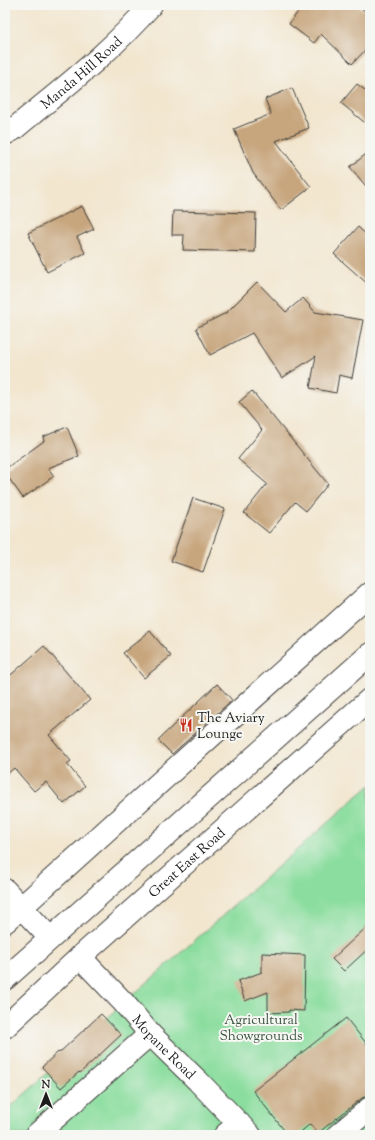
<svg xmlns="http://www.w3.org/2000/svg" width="375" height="1140" font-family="'Sorts Mill Goudy',serif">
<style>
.green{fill:#8add9e;stroke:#537c5d}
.building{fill:#c7a67e}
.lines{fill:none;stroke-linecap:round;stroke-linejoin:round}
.minor-casing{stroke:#3c3a37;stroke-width:24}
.major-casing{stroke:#3c3a37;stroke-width:24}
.minor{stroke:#fff;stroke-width:22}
.major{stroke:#fff;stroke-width:22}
.labels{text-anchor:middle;stroke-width:4;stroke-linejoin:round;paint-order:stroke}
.street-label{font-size:14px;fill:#1c1c1c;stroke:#f6f6f2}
.poi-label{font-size:14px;fill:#1c1c1c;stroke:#f6f6f2;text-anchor:start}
.park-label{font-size:14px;fill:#3d5643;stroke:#f6f6f2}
</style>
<rect width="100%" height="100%" fill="#f6f6f2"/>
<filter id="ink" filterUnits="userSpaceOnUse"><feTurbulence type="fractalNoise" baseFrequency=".025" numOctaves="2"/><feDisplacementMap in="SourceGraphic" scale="8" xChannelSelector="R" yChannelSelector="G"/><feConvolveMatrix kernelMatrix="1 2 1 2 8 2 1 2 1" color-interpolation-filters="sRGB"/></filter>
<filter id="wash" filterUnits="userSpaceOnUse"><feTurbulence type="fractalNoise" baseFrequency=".012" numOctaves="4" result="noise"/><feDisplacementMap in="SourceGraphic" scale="16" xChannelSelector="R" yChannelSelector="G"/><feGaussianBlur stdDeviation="0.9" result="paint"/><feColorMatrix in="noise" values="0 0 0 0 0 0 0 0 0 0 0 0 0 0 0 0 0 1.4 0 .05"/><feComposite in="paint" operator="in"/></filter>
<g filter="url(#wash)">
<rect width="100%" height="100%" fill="#f2e6cf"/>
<path class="green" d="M370,785v350h-365v-23l119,-109z"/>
<g id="blocks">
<g class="building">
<path d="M303,5h55l12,11v29l-18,19 -31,-30 -7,9 -25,-19z"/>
<path d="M357,84l13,10v33l-29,-24z"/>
<path d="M292,88l17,40 -33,13 35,46 -30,23 -28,-37 -19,-44 37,-15 -6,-15z"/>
<path d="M370,151v40l-20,-24z"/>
<path d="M82,206l12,23 -17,8 8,16 -38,19 -19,-39z"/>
<path d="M173,211l83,2 -1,39 -72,-2 1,-15h-12z"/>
<path d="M358,227l12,11v48l-36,-32z"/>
<path d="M257,282l29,30 17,-14 12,14 48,8 -11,58 -13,-3 -3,18 -26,-5 6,-32 -34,22 -30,-45 -42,22 -14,-27 30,-15z"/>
<path d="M252,391l76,93 -22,27 -11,-9 -26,31 -25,-20 23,-29 -29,-25 24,-29 -23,-28z"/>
<path d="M67,427l12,29 -31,12 6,8 -31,22 -18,-25v-4l39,-28 -1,-4z"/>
<path d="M193,498l32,11 -22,63 -32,-11z"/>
<path d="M150,631l21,25 -27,22 -21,-25z"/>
<path d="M44,646l46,54 -41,35 22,26 -4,3 18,22 -21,18 -18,-22 -12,9 -20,-23 -9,8v-96z"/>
<path d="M217,684l15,16 -60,54 -14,-14z"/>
<path d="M370,924v23l-26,24 -12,-12z"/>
<path d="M262,953l43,2 -1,56 -15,-1v2l-21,1v-21l-23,9 -7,-20 24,-9z"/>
<path d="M101,1014l20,21 -41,38 -1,-1 -18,16 -19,-21 16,-15 1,1z"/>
<path d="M346,1018l24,30v48h-3l-5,2 -44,35 -8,-9 -13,11h-9l-35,-44z"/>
</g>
</g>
</g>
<g filter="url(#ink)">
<use href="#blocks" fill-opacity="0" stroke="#3c3a37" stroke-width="1"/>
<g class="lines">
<g class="minor-casing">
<g id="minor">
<path id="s1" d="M5,134l9,-5c48,-40 97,-77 137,-124"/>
<path d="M5,890l45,48"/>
<path d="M5,922l365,-329"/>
<path id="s2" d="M80,957l44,46 26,31 48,47 52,54"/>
<path d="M36,1135l114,-101"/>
<path d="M225,1135l14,-12"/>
<path d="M338,1135l32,-27"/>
</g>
</g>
<g class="major-casing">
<g id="major">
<path d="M5,979l365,-325"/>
<path id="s3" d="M5,1027l75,-70 290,-258"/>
</g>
</g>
<use href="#minor" class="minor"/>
<use href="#major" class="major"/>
</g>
</g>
<defs>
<g id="restaurant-bare" transform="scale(1.08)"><path d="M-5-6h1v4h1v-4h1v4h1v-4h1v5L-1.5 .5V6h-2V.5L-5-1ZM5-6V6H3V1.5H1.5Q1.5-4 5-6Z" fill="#c8321e" stroke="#f6f6f2" stroke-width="2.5" paint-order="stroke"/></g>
</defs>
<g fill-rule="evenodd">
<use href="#restaurant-bare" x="186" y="725"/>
</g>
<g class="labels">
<g class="street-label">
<text dy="5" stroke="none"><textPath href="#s1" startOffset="98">Manda Hill Road</textPath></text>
<text dy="5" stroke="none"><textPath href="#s3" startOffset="245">Great East Road</textPath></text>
<text dy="5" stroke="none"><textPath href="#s2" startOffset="123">Mopane Road</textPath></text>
</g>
<g class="poi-label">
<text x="197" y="722">The Aviary<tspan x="197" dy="16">Lounge</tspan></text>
</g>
<g class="park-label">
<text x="261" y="1024">Agricultural<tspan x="261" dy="16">Showgrounds</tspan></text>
</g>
</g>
<rect width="375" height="1140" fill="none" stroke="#f6f6f2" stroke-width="20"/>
<g transform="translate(46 1094)" stroke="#f6f6f2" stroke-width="3" paint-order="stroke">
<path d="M0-3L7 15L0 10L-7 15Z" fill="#1c1c1c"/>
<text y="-6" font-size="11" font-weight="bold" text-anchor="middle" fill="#1c1c1c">N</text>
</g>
</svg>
